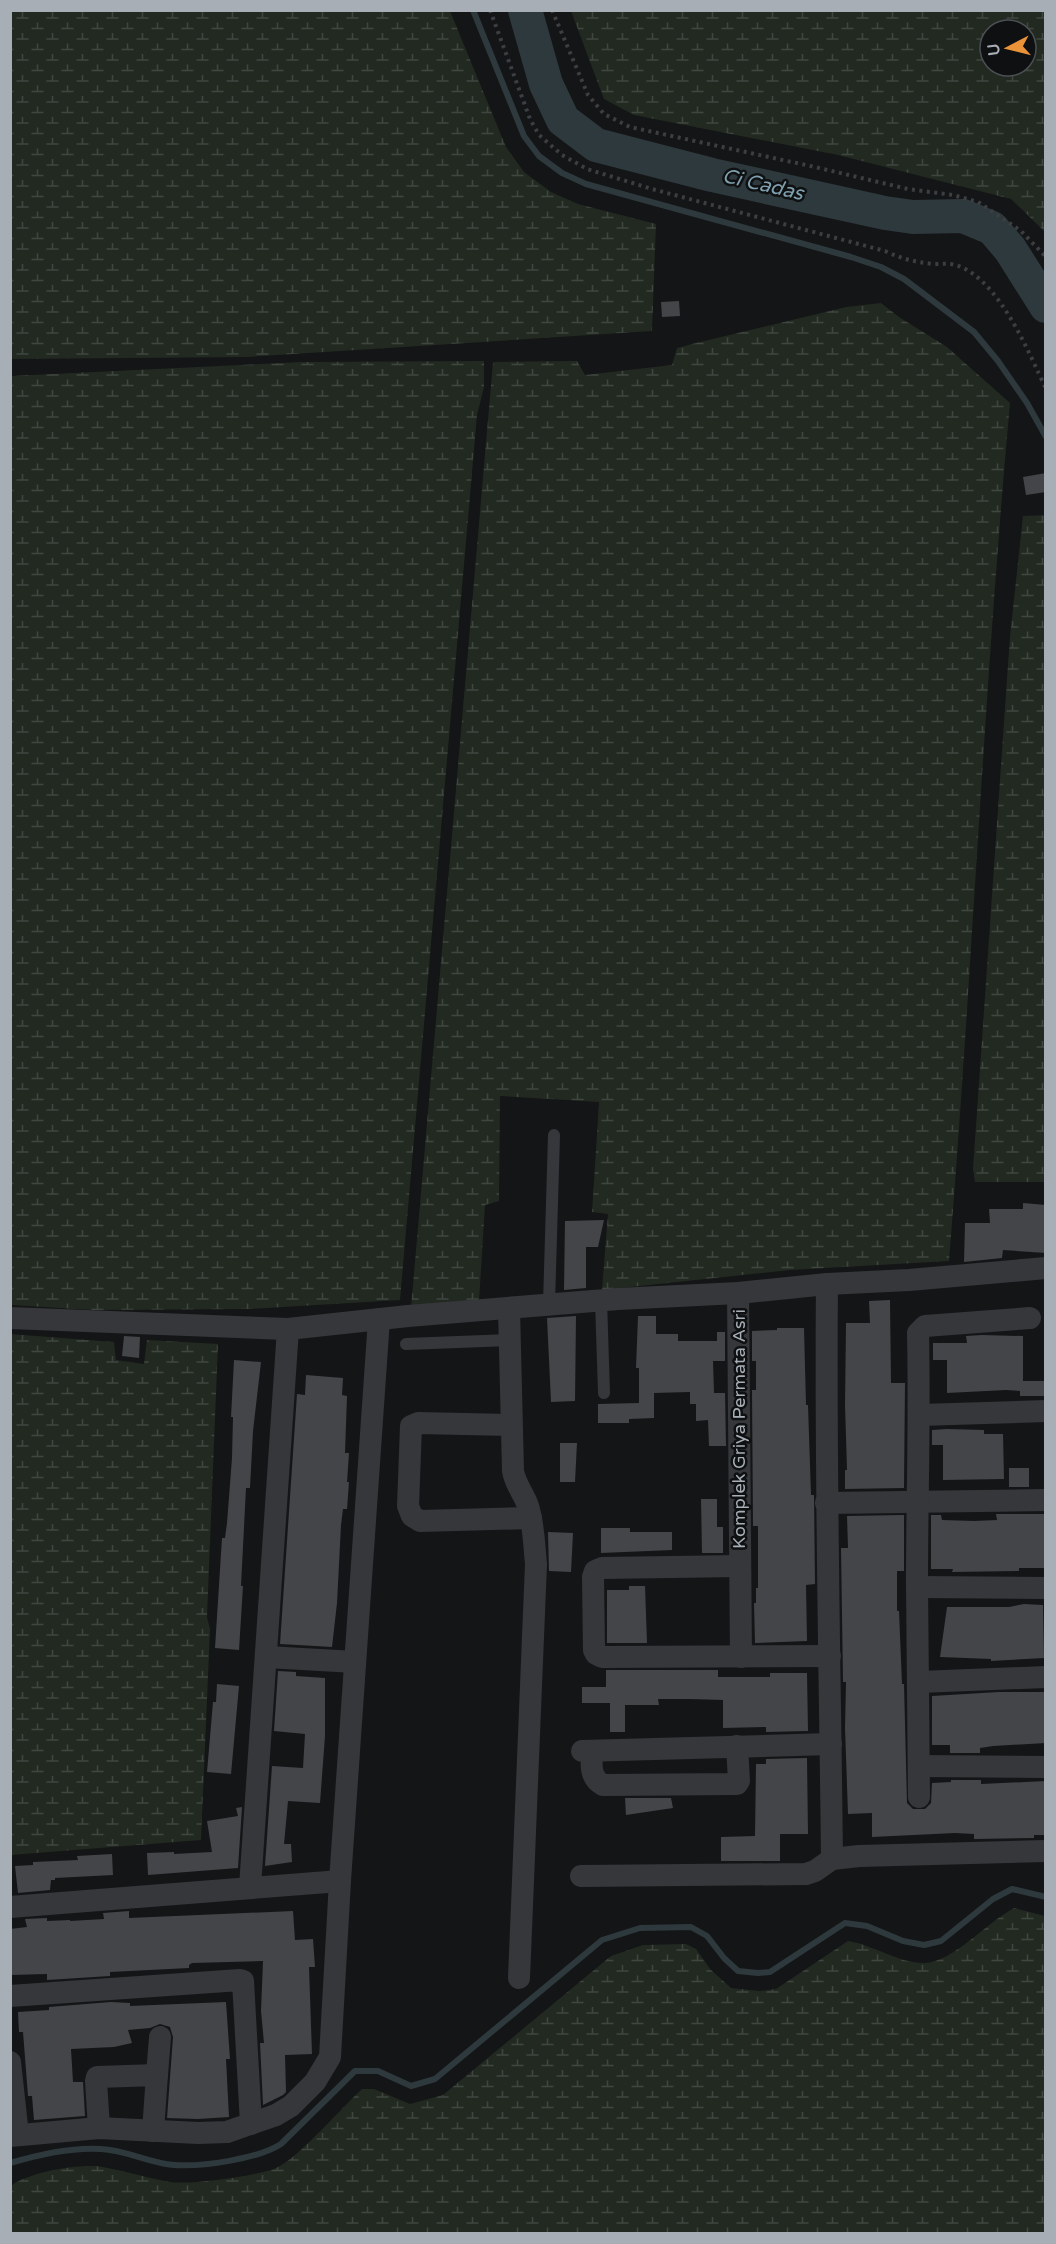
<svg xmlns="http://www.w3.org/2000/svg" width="1056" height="2244" font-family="'Varela Round',sans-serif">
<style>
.wetland{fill:url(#wetland-marsh);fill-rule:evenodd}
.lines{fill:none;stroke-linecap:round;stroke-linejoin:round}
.stream{stroke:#2e393e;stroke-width:6}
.river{stroke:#2e393e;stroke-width:34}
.building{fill:#434549}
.path{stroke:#3c3e42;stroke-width:4;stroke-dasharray:3 4.5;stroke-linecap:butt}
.lane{stroke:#35373b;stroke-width:12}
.street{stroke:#35373b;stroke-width:22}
.labels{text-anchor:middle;stroke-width:5;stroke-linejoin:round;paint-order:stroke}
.street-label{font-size:18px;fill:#a7aeb6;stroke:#0f1011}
.water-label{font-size:20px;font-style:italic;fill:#7fa0af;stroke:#0f1011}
</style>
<defs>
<pattern id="wetland-marsh" width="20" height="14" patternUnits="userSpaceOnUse" patternTransform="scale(1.5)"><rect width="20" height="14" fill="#212921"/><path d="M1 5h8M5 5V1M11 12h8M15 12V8" fill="none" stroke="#3e463f"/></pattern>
</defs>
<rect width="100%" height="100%" fill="#141516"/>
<g class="wetland">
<path d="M11,10l439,1 56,136 18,25 27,20 27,12 78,20 -4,107 -404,26 -237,2z"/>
<path d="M571,11h474v221l-34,-33 -173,-44 -204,-40 -30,-16zM990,30h36v36h-36z"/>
<path d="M881,303l18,14 48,30 63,56c-26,286 -38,573 -61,858l-159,9 -188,20 6,-76 -16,-2 7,-110 -99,-6 -1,105 -14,4 -6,96 -68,7 82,-946 84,-1 8,14 87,-10 5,-17 15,-4 154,-37z"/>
<path d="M484,361v26l-7,28 -77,885 -152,9 -155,1 -82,-5v-929l291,-14z"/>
<path d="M1045,515v667h-70l-2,-13 37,-533 13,-120z"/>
<path d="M10,1334l104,8 2,18 28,4 3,-24 71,4 -11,273 3,12 -9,211 -190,15z"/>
<path d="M1014,1908l31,8v317h-1034v-47c17,-14 70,-23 92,-19 22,4 44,11 67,15 20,3 85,-6 104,-13 23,-9 67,-61 88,-80h12l36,15 33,-9 168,-139 32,-11 43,-1 10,5 15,21 20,18 28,3 17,-2 72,-48c26,4 50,22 76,22 28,0 63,-41 90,-55z"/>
</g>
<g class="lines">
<g class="stream">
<path d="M473,10l51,126 15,20 23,17 24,11 265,73 30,10 23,12 70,53 24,29 29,42 19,34"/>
<path d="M10,2163c27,-8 64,-16 91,-14 25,1 48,14 73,16 28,2 84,-6 107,-21l74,-73h23l33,15 24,-7 167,-139 38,-12 51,-1 16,9 17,22 14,13 20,2 12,-1 75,-49 22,3 36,15 21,4 17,-4 52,-42 19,-10 34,8"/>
</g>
<path class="river" d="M525,10l21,74 17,36 33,25 116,30 173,38 28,4 50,-1 29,12 18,21 36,57"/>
</g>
<g class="building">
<path d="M679,301l1,15 -18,1 -1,-15z"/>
<path d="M1046,473v19l-20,3 -3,-18z"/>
<path d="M1023,1203l23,2v48l-43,-3 -1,8 -38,4 1,-39h25l-1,-14h34z"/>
<path d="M604,1220l-6,27h-12v41l-22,2 1,-69z"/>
<path d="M890,1300l1,83h14l-1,105 -59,1v-19h2l-2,-65 1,-82h24l-1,-22z"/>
<path d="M576,1316l-1,85 -24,1 -4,-84z"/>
<path d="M638,1316h18v18h22v7h39v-9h8v29h-12l1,32h11l1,53h-17l-1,-26 -12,1v-17h-6v-12l-36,1v25l-25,1v4h-31v-19l41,-1v-35h-3z"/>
<path d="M777,1328h27l2,77h2l3,90h3l1,89 -9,1 1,56 -52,2 -1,-40h2v-15h2v-62h-5l-1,-136h4v-29h-4v-30l25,-1z"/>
<path d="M982,1335l41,1v45h21v15h-24v-5l-14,-1 -59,3v-33h-14v-17h34l-1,-7z"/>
<path d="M124,1336l16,1 -1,21 -17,-2z"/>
<path d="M234,1360l27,2 -8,69 -3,57h-4l-5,98h2l-4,64 -24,-2 7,-110h3l2,-15 5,-65 1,-41h-2z"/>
<path d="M306,1375l37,3 -1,17 5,1 -2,57h4l-2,29h2l-2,27h-4l-2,16 -4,78 -5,44 -52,-3 17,-250 8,1z"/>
<path d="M947,1429l37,1v4h19l1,45 -61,1v-35h-11v-15z"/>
<path d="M560,1443h17l-2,39h-15z"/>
<rect x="1009" y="1468" width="20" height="19"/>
<path d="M701,1499h16v28h6v26h-21z"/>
<path d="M996,1514h50v54h-27v3l-67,1 1,-3h-22v-54h10l1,5 32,1 23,-1z"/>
<path d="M904,1515v56h-7v40h2l3,73h2l3,119 6,6h12l6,-6 1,-20 19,-1v-2h30v4l65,-3v54h-12v3l-60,1v-5l-19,-1 -83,4v-24l-24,1 -3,-86 1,-46h-3l-2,-134h7l-1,-32z"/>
<path d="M601,1528h29v4h42v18l-71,3z"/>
<path d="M548,1532l25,1 -2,39 -22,-1z"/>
<path d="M629,1586h16l2,57h-40v-53h22z"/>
<path d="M1024,1604l19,1 1,53 -53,3v-2l-51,-2 7,-50h62z"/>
<path d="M606,1670h112v7h52v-4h37l1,58 -42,1v-5l-43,1v-28l-33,-1h-32l1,6h-34v27h-15v-29h-28v-16h24z"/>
<path d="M278,1671l18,1v4l29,2v58l-5,67 -32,-2 -4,43h7l1,18 -27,4 7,-100 31,2 2,-34 -31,-3z"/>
<path d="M217,1684l22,2 -8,88 -24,-2 6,-70h3z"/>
<path d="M999,1692h47v51l-53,3 -13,2v5h-30v-8h-18v-49z"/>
<path d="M807,1758l1,76h-28v27h-59v-24l34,-1 1,-72h10v-5z"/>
<path d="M625,1798h46l2,10 -47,7z"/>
<path d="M242,1807l-4,61 -90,7 -1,-22 27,-1v2l38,-2 -5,-31 31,-5 -2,-8z"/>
<path d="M112,1854l1,21 -58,3v2h-4l-1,10 -32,3 -3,-27 18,-1v-3l45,-2 -1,-4z"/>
<path d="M129,1911v7l164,-7 2,29 18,-1 2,28h-6l3,87 -27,1 1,37 -3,3 -20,10 -3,-62h4l-3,-32 2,-50 -71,2 -3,2v3l-79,4v4l-63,4v-6l-37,1v-46l17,-2 -2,-8 22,-1v3l23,-1v1l34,-2 -1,-6z"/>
<path d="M111,2002l19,1v3l96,-4 4,57h-4l3,58 -31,2 -31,-1 6,-81 -3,-10 -10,-3 -10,4 -22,2 4,13 -18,4 -43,2 2,33h10l2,34 -51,4 -2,-24h-4l-5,-64h-4l-1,-20 31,-2v-3z"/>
</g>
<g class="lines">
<g class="path">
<path d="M490,10l40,109 9,16 23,20 25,14 65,20 233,62c17,8 30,11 48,13 8,0 16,-1 23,1 43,14 72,86 90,124"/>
<path d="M552,10l36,85 16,19 26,13 185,40 93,22 45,6 25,7 43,29 25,26"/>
</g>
<g class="lane">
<path d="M601,1300l3,93"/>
<path d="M549,1304l5,-169"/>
<path d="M406,1344l104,-4"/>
</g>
<g class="street">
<path d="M827,1284c-2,192 3,383 5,575"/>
<path d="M738,1293l3,364"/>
<path d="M509,1308l4,163c2,13 11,23 15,35 6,19 6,39 8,58l-17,414"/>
<path d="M10,1318l278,11 120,-13 210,-17 120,-6 89,-9 82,-4 137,-12"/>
<path d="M920,1415l126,-4"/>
<path d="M511,1425l-93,-2 -7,3 -3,80 4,10 8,5 111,-3"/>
<path d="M826,1503l220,-3"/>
<path d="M740,1566l-138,2 -7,3 -2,6 1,73 2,4 6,3 228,-1"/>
<path d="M917,1587l129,1"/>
<path d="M267,1657l88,5"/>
<path d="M920,1682l126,-5"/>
<path d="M582,1751l249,-7"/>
<path d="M592,1751c-1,14 -2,27 11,34l134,-1 2,-3 -2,-35"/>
<path d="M919,1766l127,1"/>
<path d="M919,1797c0,-71 -2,-142 -2,-214 0,-83 3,-167 1,-250l7,-7 105,-8"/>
<path d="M581,1876l225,-2 9,-3 17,-12 27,-3 187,-5"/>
<path d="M250,1887l38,-558"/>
<path d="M10,1907l330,-26"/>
<path d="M10,1996l230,-16 3,1 8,143"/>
<path d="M10,2062l8,73"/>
<path d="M157,2075l3,-38"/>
<path d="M99,2128l-3,-47 1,-4 60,-2 -4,56"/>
<path d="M10,2136l89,-8 99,5 29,-1 49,-17 15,-9 24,-24 15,-25 10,-176 39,-562"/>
</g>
</g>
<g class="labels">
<g class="street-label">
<text transform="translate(739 1429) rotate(-90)" y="6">Komplek Griya Permata Asri</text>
</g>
<g class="water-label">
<text transform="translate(763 184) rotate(13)" y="7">Ci Cadas</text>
</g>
</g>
<rect width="1056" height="2244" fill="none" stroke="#a7aeb6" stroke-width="24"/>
<g transform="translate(1008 48) rotate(263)"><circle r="28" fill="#0f1011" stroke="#4c4f53" stroke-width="1.5"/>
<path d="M0-4.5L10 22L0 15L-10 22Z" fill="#ea9338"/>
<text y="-9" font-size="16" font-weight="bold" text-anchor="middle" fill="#a7aeb6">U</text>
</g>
</svg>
